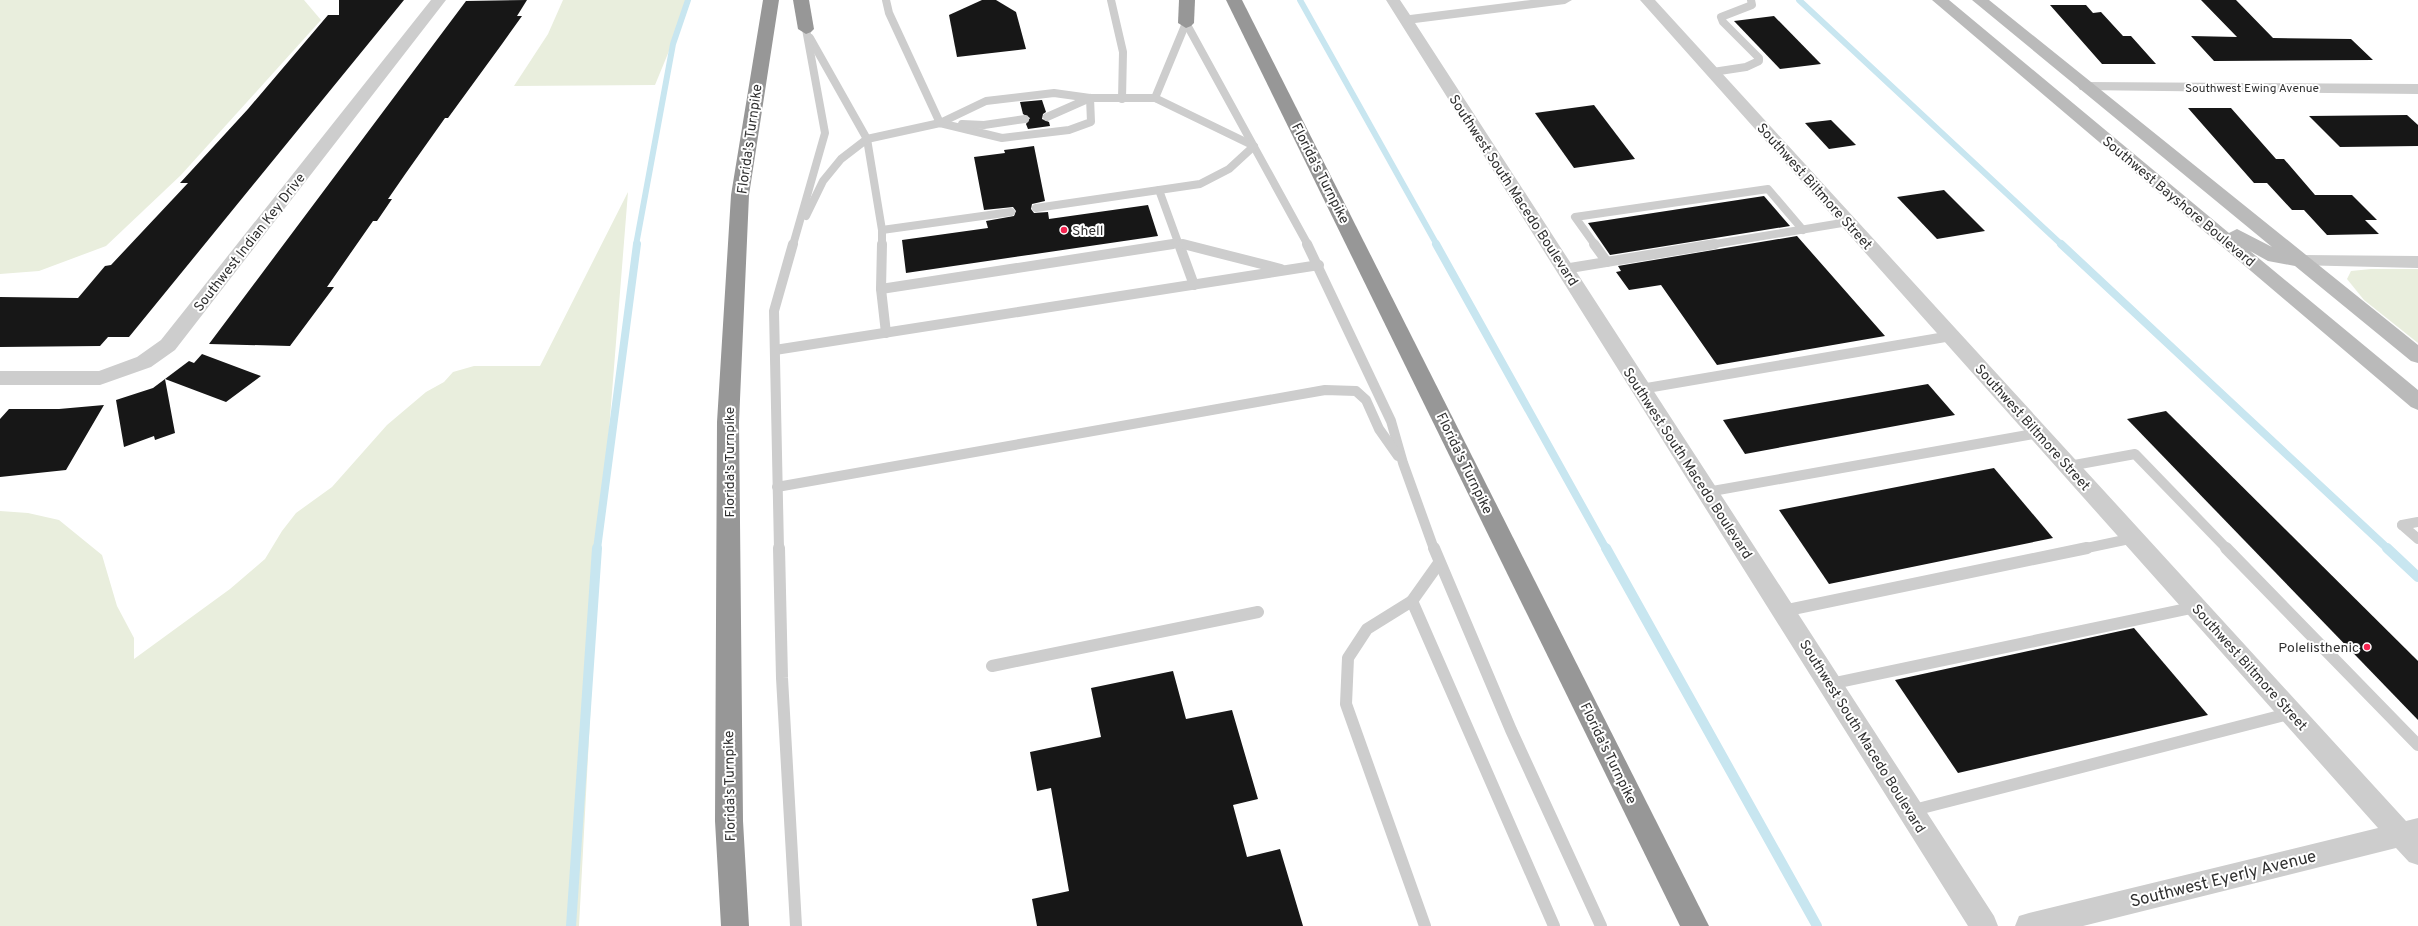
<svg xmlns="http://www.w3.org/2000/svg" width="2418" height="926" font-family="Overpass,sans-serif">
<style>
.green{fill:#e9eedd}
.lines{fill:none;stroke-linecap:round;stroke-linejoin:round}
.stream-far2{stroke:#c8e6f0;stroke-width:6}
.stream-far1{stroke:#c8e6f0;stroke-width:8}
.stream{stroke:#c8e6f0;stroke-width:10}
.building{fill:#171717}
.lane-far2{stroke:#cdcdcd;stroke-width:8}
.lane-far1{stroke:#cdcdcd;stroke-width:10}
.lane{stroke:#cdcdcd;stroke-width:12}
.street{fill:#cdcdcd;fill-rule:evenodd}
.secondary{fill:#bababa;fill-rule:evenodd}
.highway{fill:#979797;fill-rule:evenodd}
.poi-dot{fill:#f62450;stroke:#fff;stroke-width:1.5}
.labels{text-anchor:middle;stroke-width:4;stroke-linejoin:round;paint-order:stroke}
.far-street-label{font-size:12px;fill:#303030;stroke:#fff}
.street-label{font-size:14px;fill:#303030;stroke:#fff}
.poi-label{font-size:14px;fill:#303030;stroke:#fff;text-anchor:start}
.near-street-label{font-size:17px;fill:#303030;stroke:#fff}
</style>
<rect width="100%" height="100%" fill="#fff"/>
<g class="green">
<path d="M0,0h304l17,20 -140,155 -75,71 -67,25 -39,3z"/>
<path d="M563,0h127l-35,85 -141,1 34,-52z"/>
<path d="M628,192l-30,376 -19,358h-579v-415l28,2 31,7 43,35 15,51 17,32v21l96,-70 35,-30 17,-28 14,-18 36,-26 55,-62 39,-33 18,-10 9,-10 21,-6h66z"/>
<path d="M2371,269h47v74l-54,-43 -17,-21 4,-8z"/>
</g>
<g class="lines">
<g class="stream-far2">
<path d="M1300,0l137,245"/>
<path d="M1799,0l263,245"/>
<path d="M636,245l37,-201 15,-44"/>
</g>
<g class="stream-far1">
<path d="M1436,244l170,305"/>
<path d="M2061,244l327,305"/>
<path d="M597,549l40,-305"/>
</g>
<g class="stream">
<path d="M1606,548l211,378"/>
<path d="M2387,548l31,29"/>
<path d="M571,926l26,-378"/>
</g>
</g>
<g class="building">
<path d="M339,0h65l-275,337h-21l-8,9 -100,1v-50l78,1 27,-32 6,-1 77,-82h-8l68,-74 80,-94h11z"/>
<path d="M527,0l-10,16h5l-20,28 -54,74h-3l-39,55 -18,26h4l-15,22h-4l-46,66h7l-44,59 -81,-2 257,-343z"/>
<path d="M982,0h14l20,12 10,37 -69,8 -8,-42z"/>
<path d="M2201,0h35l37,38 78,1 22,21 -159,1 -23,-25 46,1z"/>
<path d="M2050,5h36l7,8 8,-1 22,24h8l25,28h-54z"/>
<path d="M1774,16l47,48 -41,5 -46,-48z"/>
<path d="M1042,100l4,12 -3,2 -1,5 7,3 1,4 -22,3 -2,-5 4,-6 -7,-4 -3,-12z"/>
<path d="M1594,105l41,54 -61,9 -39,-55z"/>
<path d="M2188,108h43l45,51h8l31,36h37l25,25h-12l14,14 -52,1 -23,-25h-12l-25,-27h-13z"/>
<path d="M2407,115l11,10v21l-78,1 -31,-31z"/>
<path d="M1831,120l25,25 -27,4 -24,-26z"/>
<path d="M1034,146l11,55 -13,3 -1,5 3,4 14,-1 1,7 99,-14 10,31 -252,37 -4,-33 86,-12 -2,-7 28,-5 2,-5 -3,-4 -29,3 -10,-53 31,-4 -1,-3z"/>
<path d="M1944,190l41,41 -48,8 -40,-42z"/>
<path d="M1764,196l26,30 -180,29 -22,-32z"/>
<path d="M1797,236l88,100 -168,29 -56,-80 -32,5 -13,-18 5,-1 -3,-5z"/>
<path d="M202,354l59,22 -35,26 -61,-23 24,-18 5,2z"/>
<path d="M165,379l10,54 -20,7 -1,-4 -30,11 -8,-47 37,-12z"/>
<path d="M1928,384l27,31 -210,39 -22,-34z"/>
<path d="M104,405l-38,65 -66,7v-58l9,-10h50z"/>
<path d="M2166,411l252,250v59l-291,-301z"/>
<path d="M1994,468l59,70 -224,46 -50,-74z"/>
<path d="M2134,628l74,87 -250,58 -63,-93z"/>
<path d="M1173,671l13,48 46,-9 26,89 -25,6 14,52 33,-8 23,77h-266l-5,-27 37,-8 -18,-103 -14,3 -7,-39 71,-15 -10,-49z"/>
</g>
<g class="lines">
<g class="lane-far2">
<path d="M886,0l3,13 51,110"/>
<path d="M1111,0l12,52 -1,47"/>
<path d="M1186,23l122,222"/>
<path d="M810,38l57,101 15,91v15"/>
<path d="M1713,72l33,-5 13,-6v-3l-36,-36 -2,-5 31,-12 -1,-5"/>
<path d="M1155,98l31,-75"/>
<path d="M1047,117l43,-19"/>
<path d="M940,123l62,15 67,-8 22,-8 -1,-24"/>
<path d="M962,124l22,1 41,-6"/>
<path d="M1159,190l20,55"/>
<path d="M806,216l17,-35 18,-22 26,-20 73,-16 46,-22 68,-8 36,5h65l99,48 -25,23 -29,15 -164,24"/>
<path d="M882,230l129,-18"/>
<path d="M793,245l32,-112 -19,-104"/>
<path d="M1166,245l13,-2 8,2"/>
<path d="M1595,245l-20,-28 193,-28 35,41"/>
<path d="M1709,245l139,-23"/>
</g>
<g class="lane-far1">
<path d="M882,244l-1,45 5,44"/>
<path d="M1179,244l15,41"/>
<path d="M1183,244l98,25"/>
<path d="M1307,244l84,177 12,42 31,86"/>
<path d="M1594,244l13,18"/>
<path d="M1564,269l151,-25"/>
<path d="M881,289l292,-45"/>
<path d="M775,350l544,-85"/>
<path d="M1641,389l310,-53"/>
<path d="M2069,466l66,-12 92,95"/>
<path d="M777,487l548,-97 31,1 10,9 13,29 19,27"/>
<path d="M1707,492l332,-59"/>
<path d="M2402,525l16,14"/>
<path d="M2402,525l16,-3"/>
<path d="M779,549l-5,-238 19,-67"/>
<path d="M2082,549l52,-11"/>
</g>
<g class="lane">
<path d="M779,548l3,130 14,248"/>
<path d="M1434,548l77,182 90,196"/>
<path d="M2226,548l192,197"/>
<path d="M1412,601l142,325"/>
<path d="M1783,611l304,-63"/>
<path d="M992,666l266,-54"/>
<path d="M1830,684l366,-77"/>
<path d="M1910,811l382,-98"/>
<path d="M1425,926l-79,-222 2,-46 19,-29 45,-28 27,-38"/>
</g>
<g class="street">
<path d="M431,0h15l-271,350 -24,17 -51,18h-100v-14h99l38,-14 24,-17z"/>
<path d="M1386,0h14l10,15 121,-15h41l-7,4 -150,19 579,893 4,10h-30z"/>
<path d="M1640,0h15l751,821 12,-3v47l-9,-3 -13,-14 -313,78h-68l4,-10 10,-3 349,-85z"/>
<path d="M2086,82l332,2v10l-338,-4 -2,-3z"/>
<path d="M2301,255l117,1v12l-123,-3 -3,-4 3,-4z"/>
</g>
<path class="secondary" d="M1932,0h17l280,233 8,-4 35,18 -300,-247h17l429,345v18l-7,-2 -116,-95 -27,-5 -18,-10 168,139v20l-7,-3z"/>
<g class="highway">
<path d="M763,0h16l-30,195 -10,227 4,399 6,105h-28l-6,-105 2,-399 14,-227z"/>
<path d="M793,0h16l5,29 -3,3 -5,2 -8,-5z"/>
<path d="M1179,0h16l-1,23 -3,3 -5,2 -8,-5z"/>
<path d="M1226,0h16l467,926h-29z"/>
</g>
</g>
<g class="poi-dot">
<circle cx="1064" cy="230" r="4"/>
<circle cx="2367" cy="647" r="4"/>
</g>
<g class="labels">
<g class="far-street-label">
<text x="2252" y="92">Southwest Ewing Avenue</text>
</g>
<g class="street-label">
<text transform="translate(749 139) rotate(-82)" y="5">Florida's Turnpike</text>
<text transform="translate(1321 173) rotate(63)" y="5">Florida's Turnpike</text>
<text transform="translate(1815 186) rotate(48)" y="5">Southwest Biltmore Street</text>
<text transform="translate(1514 190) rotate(57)" y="5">Southwest South Macedo Boulevard</text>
<text transform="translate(2179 201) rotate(40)" y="5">Southwest Bayshore Boulevard</text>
<text transform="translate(249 242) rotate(-52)" y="5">Southwest Indian Key Drive</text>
<text transform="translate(2033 427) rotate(48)" y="5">Southwest Biltmore Street</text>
<text transform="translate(729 462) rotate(-90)" y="5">Florida's Turnpike</text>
<text transform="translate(1465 463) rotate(64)" y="5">Florida's Turnpike</text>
<text transform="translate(1688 463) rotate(57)" y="5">Southwest South Macedo Boulevard</text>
<text transform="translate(2250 667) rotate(48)" y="5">Southwest Biltmore Street</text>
<text transform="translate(1863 736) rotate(58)" y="5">Southwest South Macedo Boulevard</text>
<text transform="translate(1609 753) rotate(64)" y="5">Florida's Turnpike</text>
<text transform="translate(729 786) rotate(-91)" y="5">Florida's Turnpike</text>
</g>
<g class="poi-label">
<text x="1072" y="235">Shell</text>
<text x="2359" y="652" text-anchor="end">Polelisthenic</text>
</g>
<g class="near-street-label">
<text transform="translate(2223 878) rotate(-14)" y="6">Southwest Eyerly Avenue</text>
</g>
</g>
</svg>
